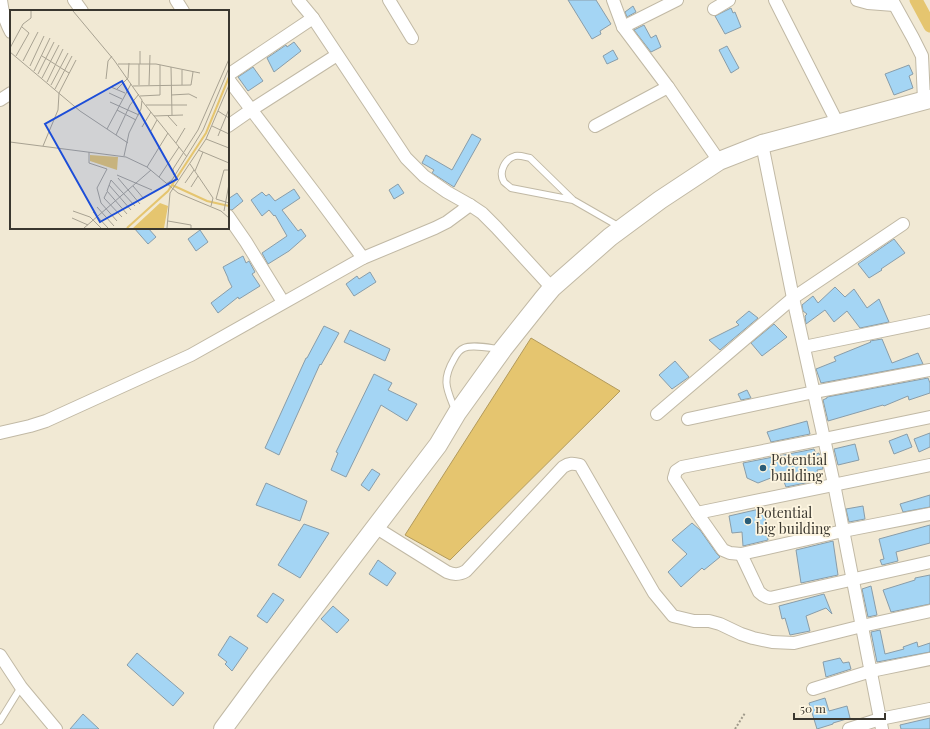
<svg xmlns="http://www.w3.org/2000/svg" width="930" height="729" font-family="'Playfair Display',serif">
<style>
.water{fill:#e5c56f;stroke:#b29a5c}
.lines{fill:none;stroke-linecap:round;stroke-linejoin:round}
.canal{stroke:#e5c56f;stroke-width:13}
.building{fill:#a4d5f4;stroke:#899da9}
.lane-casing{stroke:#c1b9a5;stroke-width:8}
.street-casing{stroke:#c1b9a5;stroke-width:14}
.secondary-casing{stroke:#c1b9a5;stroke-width:20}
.path{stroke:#9f998a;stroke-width:2;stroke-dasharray:2 2;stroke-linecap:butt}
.lane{stroke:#fff;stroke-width:6}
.street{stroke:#fff;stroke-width:12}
.secondary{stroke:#fff;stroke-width:18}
.poi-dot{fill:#295c78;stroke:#fef6e1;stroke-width:1.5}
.labels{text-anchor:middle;stroke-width:3.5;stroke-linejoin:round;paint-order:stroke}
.poi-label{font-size:14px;fill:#3a372f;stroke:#fef6e1;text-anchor:start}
.inset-river{fill:none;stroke:#e5c56f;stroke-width:2}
.inset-road{fill:none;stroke:#a8a292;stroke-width:1}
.view{fill:#1d4ed8;fill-opacity:0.15;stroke:#1d4ed8;stroke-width:2}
.inset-edge{fill:none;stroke:#3a372f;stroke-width:2}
</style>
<rect width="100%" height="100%" fill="#f1e9d4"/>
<path class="water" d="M531,338l89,53 -170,169 -45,-25z"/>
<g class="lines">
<path class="canal" d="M916,0l14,26"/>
</g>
<g class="building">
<path d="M568,0h28l15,24 -11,7 1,3 -9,5z"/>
<path d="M633,6l3,6 -9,5 -2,-5z"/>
<path d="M731,8l2,5 2,-1 6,15 -16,7 -10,-18z"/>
<path d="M644,25l7,13 5,-3 5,12 -10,5 -17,-22z"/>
<path d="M294,42l7,9 -27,21 -7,-14 19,-13 1,2z"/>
<path d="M727,46l12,22 -8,5 -12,-23z"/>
<path d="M613,50l5,9 -11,5 -4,-8z"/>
<path d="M909,65l4,9 -4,2 4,12 -19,7 -9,-21z"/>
<path d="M253,67l10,14 -15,10 -10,-14z"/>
<path d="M472,134l9,5 -27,48 -22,-14 2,-3 -12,-7 4,-8 26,15z"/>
<path d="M398,184l6,9 -10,6 -5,-9z"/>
<path d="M294,189l6,9 -18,12 16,21 3,-2 5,7 -17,15 -21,13 -6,-11 25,-17 -12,-21 -1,1 -5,-6 -7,6 -11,-16 11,-8 4,4 3,-2 6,7z"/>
<path d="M237,193l6,8 -11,9 -4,-1v-10z"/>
<path d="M134,228h14l8,9 -8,7z"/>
<path d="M200,230l8,12 -12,9 -8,-12z"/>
<path d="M894,239l11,14 -24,16 1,1 -13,8 -11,-14z"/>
<path d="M243,256l3,7 3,-2 6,11 -3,2 8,12 -21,13 -1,-2 -20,16 -7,-10 21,-16 -4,-8v-1l-5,-11z"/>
<path d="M370,272l6,10 -22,14 -8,-12 11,-8 2,3z"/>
<path d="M835,287l10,10 9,-8 13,19 12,-9 10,23 -29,6 -13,-17 -13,11 -9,-12 -19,14 -1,-8 2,-2 -4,-3 -1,-6 11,-9 5,7z"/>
<path d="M749,311l9,7 -38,32 -11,-10 30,-15 -3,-3z"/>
<path d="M774,324l13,13 -25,19 -11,-13z"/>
<path d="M324,326l15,7 -18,32 -1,-1 -41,91 -14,-7 41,-90h1z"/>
<path d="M350,330l40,19 -5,12 -41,-19z"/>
<path d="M882,339l10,24 26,-10 5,11 -102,19 -5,-14 20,-8 -2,-4 37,-15 -1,-1z"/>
<path d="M675,361l14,16 -17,12 -13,-14z"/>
<path d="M374,374l18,9 -4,7 29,14 -10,17 -26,-16 -35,72 -15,-7 7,-17 -2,-1z"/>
<path d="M928,378l2,5v10l-21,7 -1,-4 -24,10 -1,-1 -55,16 -5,-21 4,-2v-1z"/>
<path d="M747,390l4,8 -10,2 -3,-6z"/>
<path d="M807,421l3,13 -39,8 -4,-10z"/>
<path d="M930,433v14l-11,5 -5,-13z"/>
<path d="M907,434l5,13 -18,7 -5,-13z"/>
<path d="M855,444l4,16 -21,5 -4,-16z"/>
<path d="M814,449l2,5 3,-1 4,16 -6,1 3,10 -34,7 -5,-13 -23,9 -11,-5 -4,-15z"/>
<path d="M372,469l8,5 -11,17 -8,-6z"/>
<path d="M266,483l41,18 -7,20 -44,-16z"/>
<path d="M930,495v12l-27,5 -3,-8z"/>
<path d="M863,506l2,13 -16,3 -3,-13z"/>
<path d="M764,508l4,32 -25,6 -1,-14 -10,1 -3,-17z"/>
<path d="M692,523l8,7 17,24 3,3 -16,13 -2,-2 -21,19 -13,-15 19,-18 -15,-14z"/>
<path d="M304,524l25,9 -29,45 -22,-13z"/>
<path d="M930,525v18l-34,9 2,9 -16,4 -2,-5 4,-1 -5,-20z"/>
<path d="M833,541l5,34 -37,8 -5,-33z"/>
<path d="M378,560l18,13 -9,13 -18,-12z"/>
<path d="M930,575v29l-39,8 -8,-22 32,-10v-2z"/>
<path d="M871,586l6,29 -9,2 -6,-28z"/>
<path d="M273,593l11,7 -17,23 -10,-7z"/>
<path d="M824,594l8,20 -6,-6 -20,8 4,15 -20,4 -5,-17 -3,1 -3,-13z"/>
<path d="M333,606l16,14 -12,13 -16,-14z"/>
<path d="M880,630l5,24 19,-5 -1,-2 14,-5 1,5 12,-4v9l-53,10 -6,-30z"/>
<path d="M230,636l18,12 -16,23 -7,-7 2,-2 -9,-7z"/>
<path d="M137,653l47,40 -11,13 -46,-41z"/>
<path d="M840,658l3,5 6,-1 2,7 -25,8 -3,-15z"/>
<path d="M825,698l4,13 18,-5 3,12 -17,5v1l-16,5 -8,-26z"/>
<path d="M83,714l16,15h-29z"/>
<path d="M930,718v11h-29l-1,-4z"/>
</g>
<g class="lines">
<g class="lane-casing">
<g id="lane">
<path d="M573,200l-62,-12c-2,-2 -5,-4 -7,-6 -6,-10 1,-23 11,-26 5,-1 10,1 15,2l43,42 47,27"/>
<path d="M455,410c-8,-21 -14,-29 -1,-51 2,-4 5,-9 10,-11 8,-4 26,0 35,1"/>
<path d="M0,721l21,-34"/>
</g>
</g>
<g class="street-casing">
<g id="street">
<path d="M1,0c1,10 5,23 10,32"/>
<path d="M74,0l8,11"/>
<path d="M176,0l7,11"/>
<path d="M298,0l15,18 93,140 18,18 23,16 23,13 12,8 14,14 56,61"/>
<path d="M389,0l23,38"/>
<path d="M613,0l10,27 45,60 51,74"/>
<path d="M775,0l6,12 57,112"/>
<path d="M857,0l11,3 26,2"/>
<path d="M892,0l21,38 9,18 2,44"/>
<path d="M714,9l15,-9"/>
<path d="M623,27l54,-27"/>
<path d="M228,75l85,-57"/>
<path d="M228,79l89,117 46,62"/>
<path d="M0,100l11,-7"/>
<path d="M228,126l23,-16 86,-55"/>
<path d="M595,126l73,-39"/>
<path d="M762,144l31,154 41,186 48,245"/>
<path d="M228,216l18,26 37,60"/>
<path d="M804,347l126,-26"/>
<path d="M657,414l136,-116 110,-74"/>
<path d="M930,417l-106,22 -142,28 -6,4 -2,7 23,35 26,37 7,3 11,1 102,-23 87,-17"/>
<path d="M688,419l126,-27 116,-22"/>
<path d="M0,433l30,-7 16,-5 145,-66 172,-97 72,-30 12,-6 23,-17"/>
<path d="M697,513l233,-48"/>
<path d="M375,527l72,45c7,3 12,3 19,-1l97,-104c6,-4 10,-4 17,-2l74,128 19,23 21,5h15l11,3 21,10 12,4 19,4 22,1 68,-17 68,-15"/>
<path d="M741,554l18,38c3,3 6,5 11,6l160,-36"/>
<path d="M0,655l21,32 35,42"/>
<path d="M813,689l58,-18 59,-12"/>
<path d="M849,729l31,-10 50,-10"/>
</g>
</g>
<g class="secondary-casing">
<path id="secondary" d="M223,729l39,-53 176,-231 19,-32 46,-64 39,-49 10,-12 58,-51 50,-37 59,-39 43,-17 168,-45"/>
</g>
<path class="path" d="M735,729l10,-16"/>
<use href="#lane" class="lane"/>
<use href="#street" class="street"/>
<use href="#secondary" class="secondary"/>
</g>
<g class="poi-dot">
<circle cx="763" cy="468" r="4"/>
<circle cx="748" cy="521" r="4"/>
</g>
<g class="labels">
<g class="poi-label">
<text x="771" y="465">Potential<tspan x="771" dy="16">building</tspan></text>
<text x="756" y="518">Potential<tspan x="756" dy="16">big building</tspan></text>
</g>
</g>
<g transform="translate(10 10)">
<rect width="219" height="219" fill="#f1e9d4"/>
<path d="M80,145l28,2 -1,13 -27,-9zM150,193l8,3 -4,22h-31z" fill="#e5c56f"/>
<path class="inset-river" d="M162,175l35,16 22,5M117,218l41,-37 38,-58 23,-56"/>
<path class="inset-road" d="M63,1l41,49 28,40 -1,9 -12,24 -5,23M0,38l13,-24 8,-6v-7M130,41v13M0,42l70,59 48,32M6,46l13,-23 -7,-6M32,46l27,17M13,51l15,-29M108,54h38l44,9M129,54v21M20,56l14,-30M161,57l1,48M172,60v15M24,61l16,-33M28,64l16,-32M32,68l17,-33M96,69l2,-18 4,-5M37,72l16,-33M41,75l17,-32M139,75l1,-30M123,76l58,-1 2,-13M101,77l14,6M45,79l17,-33M107,79l11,-11 1,-15M99,83l13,6M161,85l18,-1 8,4M130,86l20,-1v-30M132,91l45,56M100,92l29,13M136,95h41M107,100l19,10M208,101l11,7M144,106l29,-1M158,106l9,10M202,116l17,8M132,117l9,-15M97,119l24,-45M141,121l6,-11M106,125l14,-30 9,-11M208,126l11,-27M196,129l23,9M0,132l116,15 21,10 31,26 43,18 8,7M166,133l9,-15M33,136l15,-36 1,-17 17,-33M188,140l31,13M79,142v11l18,6 -10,19 4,15 16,18M180,154l23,34 -2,8M137,157l21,-34M185,161l8,-19M107,165l35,15M164,165l-1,-6 25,-39 31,-71M149,167l20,-30M108,168l22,26M175,173l9,-13M156,174l6,-4 31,-50 26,-62M99,175l22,25M123,176l11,13M181,177l7,-11M97,182l-3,6 18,19M206,189l8,-29h5M206,189l13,4M87,197l17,19M63,201l17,6 11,11M214,201l5,-27M83,202l15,16M117,204l-20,-23 4,-11 24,26M62,208l16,7M158,211l23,4v3M74,218l67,-58M157,218l3,-35 36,-54 23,-54"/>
<path class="view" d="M112,71l55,98 -77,43 -55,-98z"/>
<rect width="219" height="219" class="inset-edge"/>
</g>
<path d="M794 713v6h91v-6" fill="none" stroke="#3a372f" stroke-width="2"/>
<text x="800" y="713" font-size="12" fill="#3a372f" stroke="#fef6e1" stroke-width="3" paint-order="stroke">50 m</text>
</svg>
